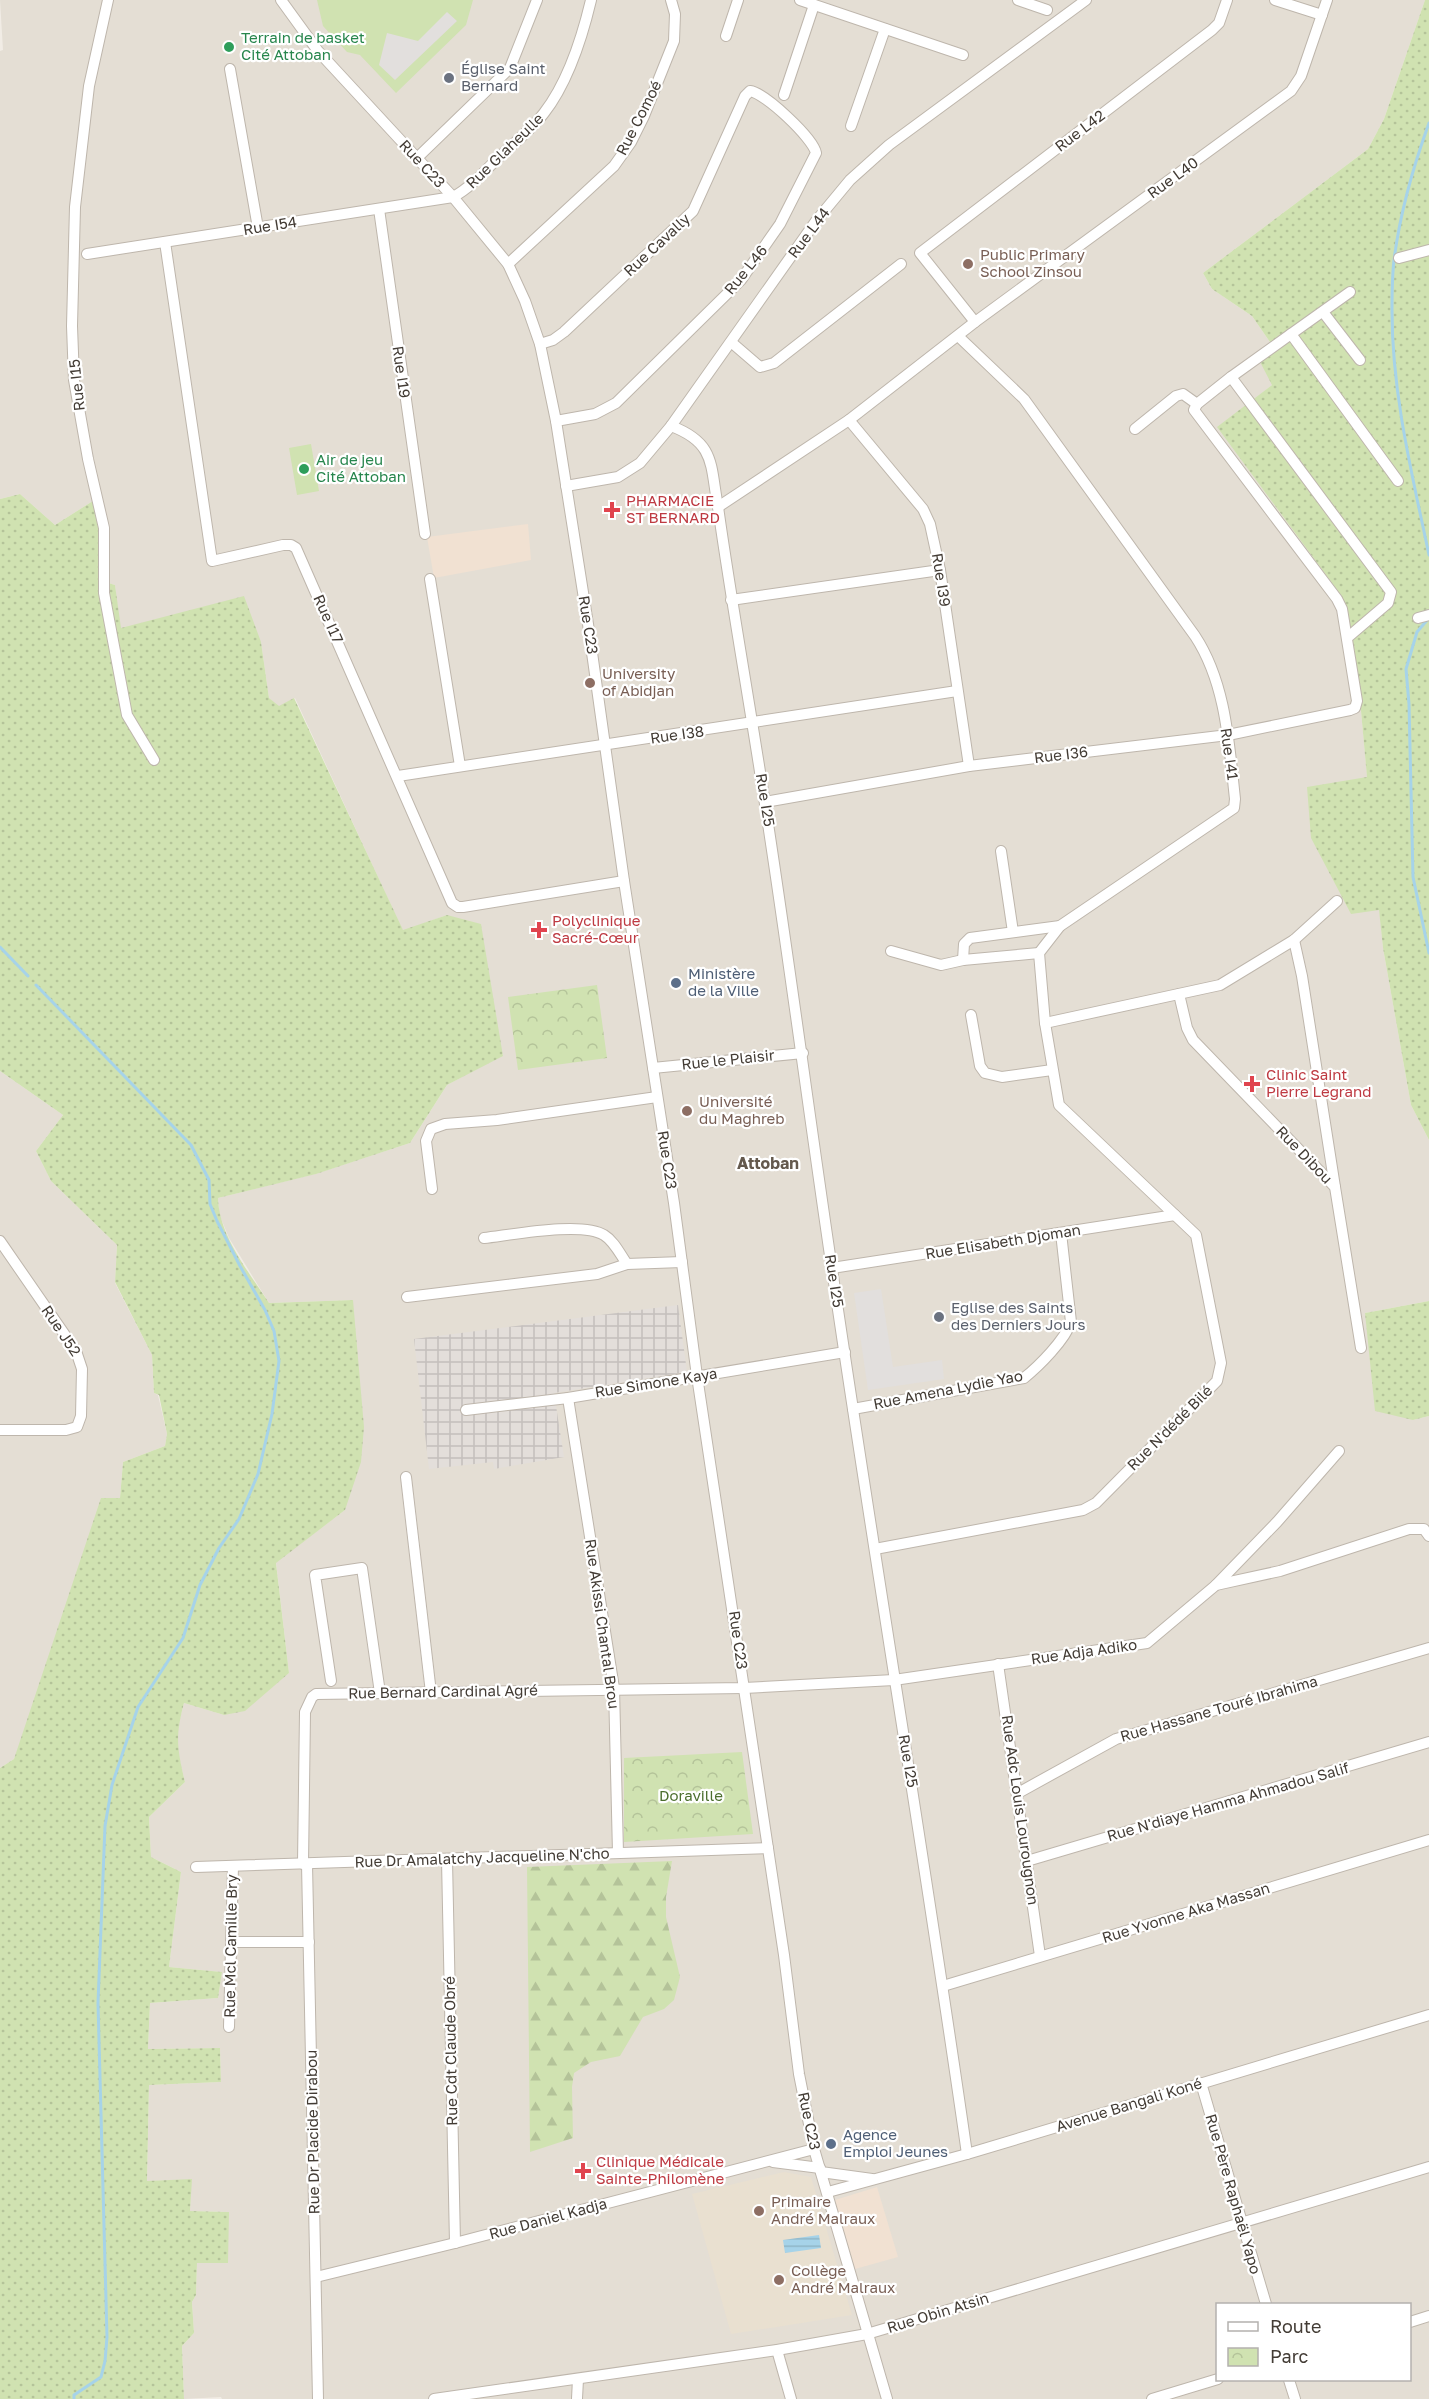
<svg xmlns="http://www.w3.org/2000/svg" width="1429" height="2399" font-family="'Golos Text',sans-serif">
<style>
.residential{fill:#e4ded4;fill-rule:evenodd}
.commercial{fill:#f1e1d2}
.industrial{fill:url(#industrial-grid)}
.education{fill:#e9e0d0}
.grass{fill:url(#grass-dots)}
.forest{fill:url(#forest-firs)}
.park{fill:url(#park-crowns)}
.garden{fill:#d0e2b1}
.parking{fill:#e2dfdd}
.water{fill:url(#water-rules)}
.lines{fill:none;stroke-linecap:round;stroke-linejoin:round}
.stream{stroke:#a6d3e9;stroke-width:3}
.minor-casing{stroke:#beb6ac;stroke-width:12}
.minor{stroke:#fff;stroke-width:10}
.leisure-dot{fill:#2e9e5b;stroke:#fff;stroke-width:2}
.worship-dot{fill:#6b7280;stroke:#fff;stroke-width:2}
.education-dot{fill:#8d6e63;stroke:#fff;stroke-width:2}
.health-dot{fill:#e0444e;stroke:#fff;stroke-width:2}
.service-dot{fill:#5c6f8a;stroke:#fff;stroke-width:2}
.labels{text-anchor:middle;stroke-width:4.5;stroke-linejoin:round;paint-order:stroke}
.leisure-label{font-size:15px;fill:#27864d;stroke:#fff;text-anchor:start}
.worship-label{font-size:15px;fill:#5b616d;stroke:#fff;text-anchor:start}
.street-label{font-size:15px;fill:#433c35;stroke:#fff}
.education-label{font-size:15px;fill:#785e54;stroke:#fff;text-anchor:start}
.health-label{font-size:15px;fill:#be3a42;stroke:#fff;text-anchor:start}
.service-label{font-size:15px;fill:#4e5e75;stroke:#fff;text-anchor:start}
.park-label{font-size:15px;fill:#4c6f2e;stroke:#fff}
.neighbourhood-label{font-size:16px;font-weight:bold;fill:#64594d;stroke:#fff}
</style>
<defs>
<pattern id="industrial-grid" width="8" height="8" patternUnits="userSpaceOnUse" patternTransform="scale(1.5)"><rect width="8" height="8" fill="#e3deda"/><path d="M0 4h8M4 0v8" fill="none" stroke="#c4bfbc"/></pattern>
<pattern id="grass-dots" width="8" height="8" patternUnits="userSpaceOnUse" patternTransform="scale(1.5)"><rect width="8" height="8" fill="#d0e2b1"/><path d="M2 2h.1M6 6h.1" fill="none" stroke="#b4c399" stroke-width="1.8" stroke-linecap="round"/></pattern>
<pattern id="forest-firs" width="22" height="20" patternUnits="userSpaceOnUse" patternTransform="scale(1.5)"><rect width="22" height="20" fill="#d0e2b1"/><path d="M5 1l3.5 6h-7zM16 11l3.5 6h-7z" fill="#b4c399"/></pattern>
<pattern id="park-crowns" width="20" height="18" patternUnits="userSpaceOnUse" patternTransform="scale(1.5)"><rect width="20" height="18" fill="#d0e2b1"/><path d="M2 6a3 3 0 1 1 6 0M12 15a3 3 0 1 1 6 0" fill="none" stroke="#b4c399"/></pattern>
<pattern id="water-rules" width="6" height="5" patternUnits="userSpaceOnUse" patternTransform="scale(1.5)"><rect width="6" height="5" fill="#a6d3e9"/><path d="M0 2.5h6" fill="none" stroke="#90b6c8"/></pattern>
</defs>
<rect width="100%" height="100%" fill="#f1ece5"/>
<g class="residential">
<path d="M0,0h1425l-41,119 -16,30 -165,124 9,16 40,27 22,32 -2,37 -54,43 125,170 17,102 23,248 28,157 18,35v161l-64,12 48,107 16,-4v983h-1207l-1,-2 -37,2 -2,-53 12,-13 -2,-31 4,-7 1,-32 32,-51 -39,-1 1,-31 -44,1 2,-96 72,-3 -1,-34 -72,1 2,-46 68,-5 4,-26 -53,-5 12,-95 -30,-15 -2,-40 36,-35 -9,-37 2,-19 6,-23 40,12 65,-42 -13,-111 69,-52 8,-210 -84,3 -40,-65 -10,-24 -1,-16 97,-24 95,-31 37,-58 56,-30 -56,-140 -44,16 -108,-233 -16,9 -10,-9 -8,-56 -141,-14 -5,-43 -13,-4 -6,-82 -41,26 -35,-31 -20,5v-448l3,-1zM1218,2304h192v76h-192z"/>
<path d="M0,1071l63,44 -27,36 15,30 66,64 -2,38 37,72 2,38 4,2 9,39 -2,12 -42,16 -3,36 -106,261 -14,9z"/>
</g>
<g class="commercial">
<path d="M528,524l3,36 -97,18 -7,-41z"/>
<path d="M877,2187l21,70 -43,12 -20,-69z"/>
</g>
<path class="industrial" d="M678,1305l9,67 -133,21 10,64 -70,12 -1,-7 -64,7 -15,-130z"/>
<path class="education" d="M784,2172l27,5 41,138 -121,19 -39,-140z"/>
<g class="grass">
<path d="M1425,0h4v1140l-18,-35 -28,-157 -4,-38 -28,4 -40,-76 -4,-51 60,-10 -7,-77 -17,-102 -126,-171 55,-42 -15,-29 17,-8 -22,-32 -40,-27 -9,-16 165,-124 16,-30z"/>
<path d="M20,494l35,31 41,-26 6,82 13,4 6,43 123,-32 17,46 8,56 10,8 15,-8 109,232 44,-15 34,9 22,132 -56,29 -37,58 -94,31 -98,24c1,38 31,74 51,105l84,-3 11,127 -3,35 -16,48 -69,53 13,110 -44,38 -21,4 -40,-12c-9,34 -7,45 1,79l-36,35 2,40 30,15 -12,95 53,5 -4,26 -68,5 -2,46 72,-1 1,34 -72,3 -2,96 45,-2 -2,32 39,1 -1,51h-31l-1,32 -4,7 2,31 -12,13 2,53h-184v-631l14,-9 87,-261h19l3,-36 42,-16 2,-12 -8,-39 -5,-2 -2,-38 -37,-73 2,-37 -66,-64 -15,-30 27,-36 -63,-44v-572z"/>
<path d="M1429,1301v115l-16,4 -38,-9 -10,-98z"/>
</g>
<path class="forest" d="M672,1861l-6,36v20l14,60 -6,23 -10,9 -21,8 -23,39 -29,6 -17,11 -2,14 1,51 -43,14 -3,-285z"/>
<g class="park">
<path d="M597,985l10,73 -89,12 -10,-73z"/>
<path d="M742,1752l11,82 -129,8v-84z"/>
</g>
<g class="garden">
<path d="M317,0h156l-7,25 -70,68 -36,-38 -13,-3 -24,-26z"/>
<path d="M311,444l8,47 -22,4 -8,-47z"/>
</g>
<g class="parking">
<path d="M447,12l10,9 -62,59 -16,-15 8,-32 31,8z"/>
<path d="M881,1289l12,78 49,-7 2,19 -76,11 -14,-97z"/>
</g>
<path class="water" d="M819,2235l2,13 -36,5 -2,-13z"/>
<g class="lines">
<g class="stream">
<path d="M1429,123c-16,44 -29,90 -35,137 -2,17 -2,34 -2,51 0,83 20,163 37,244"/>
<path d="M1428,619l-11,13 -11,37 3,35 4,173 16,76"/>
<path d="M0,947l28,29"/>
<path d="M36,985l155,160 18,35 1,24 7,17 23,45 25,44 9,21 5,30 -7,53 -14,60 -19,45 -20,29 -19,37 -17,53 -45,69 -26,78 -7,41 -7,177 9,334 -2,24 -4,16 -27,18v4"/>
</g>
<g class="minor-casing">
<g id="minor">
<path d="M108,0l-19,86 -14,121 -3,119 2,54 14,79 16,69v65l23,122 27,45"/>
<path d="M281,0l37,51 135,146 55,67 17,37 15,43 16,77 32,203 36,257 50,322 23,173 87,579 15,119 15,75 73,250"/>
<path d="M800,0l163,55"/>
<path d="M1018,0l29,10"/>
<path d="M1275,0l47,15"/>
<path d="M726,36l12,-36"/>
<path d="M230,69l28,159"/>
<path d="M784,95l30,-90"/>
<path d="M851,126l34,-97"/>
<path d="M417,158l93,-90 27,-68"/>
<path d="M379,209l46,325"/>
<path d="M165,242l47,319 71,-16h8l5,3 156,355 6,4h5l161,-26"/>
<path d="M87,254l366,-57c17,-9 31,-25 45,-39 15,-14 33,-28 46,-45 24,-31 38,-75 47,-113"/>
<path d="M1399,258l30,-8"/>
<path d="M508,264l106,-98 17,-24 13,-26 30,-75 1,-27 -4,-14"/>
<path d="M1323,312l37,48"/>
<path d="M975,322l-55,-69 292,-223 7,-7 8,-23"/>
<path d="M1291,334l59,-42"/>
<path d="M731,342l29,25 14,-4 127,-99"/>
<path d="M540,344l13,-4 11,-8 129,-121 52,-115 5,-5c15,2 63,47 66,62l-36,71 -39,56 -125,123 -21,11 -39,7"/>
<path d="M1231,377l160,215 -3,11 -41,35"/>
<path d="M849,420l74,89 7,15 10,46 29,196"/>
<path d="M671,426c45,17 39,39 47,81 14,99 32,198 47,297 24,155 44,310 67,465 43,295 93,590 135,885"/>
<path d="M1135,429l41,-33 7,-2 14,10"/>
<path d="M566,486l52,-9 22,-14 31,-37 145,-205 34,-41 39,-35 197,-145"/>
<path d="M718,507l131,-87 126,-98 316,-231 10,-15 26,-76"/>
<path d="M430,579l30,187"/>
<path d="M731,600l209,-30"/>
<path d="M1418,618l11,-3"/>
<path d="M398,776l559,-85"/>
<path d="M765,802l204,-36 259,-31 122,-25 5,-2 2,-7 -15,-92 -5,-10 -143,-189 3,-6 34,-27 60,-43 107,147"/>
<path d="M1001,851l12,81"/>
<path d="M1294,940l8,36 33,211"/>
<path d="M891,951l50,14 22,-5 76,-7"/>
<path d="M963,960l1,-16 6,-6 90,-12"/>
<path d="M1179,994l8,34 6,12 142,147 26,161"/>
<path d="M971,1015l9,51 5,7 17,4 50,-7"/>
<path d="M1045,1023l175,-38 74,-45 43,-39"/>
<path d="M653,1068l150,-15"/>
<path d="M432,1189l-6,-48 5,-12 14,-5 52,-4 160,-23"/>
<path d="M484,1238c27,-3 98,-17 120,-3 10,6 16,19 23,29"/>
<path d="M0,1241l76,110 6,18 -1,47 -4,11 -11,3h-66"/>
<path d="M832,1268l343,-53"/>
<path d="M407,1297l190,-23 30,-10 55,-2"/>
<path d="M568,1398l46,290 4,165"/>
<path d="M853,1409l171,-31c15,-12 41,-38 47,-56l-10,-89"/>
<path d="M466,1410l102,-12 277,-46"/>
<path d="M406,1477l25,216"/>
<path d="M875,1549l208,-39 13,-7 121,-122 4,-18 -25,-128 -137,-130 -14,-82 -6,-70 21,-27 174,-118 1,-9c-6,-55 -9,-116 -40,-163l-171,-237 -66,-63"/>
<path d="M1216,1585l61,-63 62,-71"/>
<path d="M998,1664l42,292"/>
<path d="M331,1681l-16,-106 47,-7 18,125"/>
<path d="M1018,1793l98,-54 313,-91"/>
<path d="M447,1860l8,383"/>
<path d="M1027,1861l402,-119"/>
<path d="M303,1864l2,-152 7,-15 4,-3 428,-6 150,-8 253,-37 69,-58 64,-14 129,-42h15l5,7"/>
<path d="M307,1864l11,535"/>
<path d="M196,1867l572,-19"/>
<path d="M231,1942h78"/>
<path d="M943,1986l486,-146"/>
<path d="M229,2027l4,-161"/>
<path d="M1201,2083l65,221"/>
<path d="M773,2162l47,6"/>
<path d="M821,2172l51,7"/>
<path d="M828,2192l139,-38 462,-139"/>
<path d="M316,2277l139,-34 359,-94"/>
<path d="M1410,2322l19,-6"/>
<path d="M777,2350l14,49"/>
<path d="M1289,2380l6,19"/>
<path d="M434,2399l343,-49 90,-16 562,-167"/>
<path d="M577,2399l1,-20"/>
<path d="M1152,2399l66,-20"/>
</g>
</g>
<use href="#minor" class="minor"/>
</g>
<g class="leisure-dot">
<circle cx="229" cy="47" r="6"/>
<circle cx="304" cy="469" r="6"/>
</g>
<g class="worship-dot">
<circle cx="449" cy="78" r="6"/>
<circle cx="939" cy="1317" r="6"/>
</g>
<g class="education-dot">
<circle cx="968" cy="264" r="6"/>
<circle cx="590" cy="683" r="6"/>
<circle cx="687" cy="1111" r="6"/>
<circle cx="759" cy="2211" r="6"/>
<circle cx="779" cy="2280" r="6"/>
</g>
<g class="health-dot">
<path d="M609 501h6v6h6v6h-6v6h-6v-6h-6v-6h6z"/>
<path d="M536 921h6v6h6v6h-6v6h-6v-6h-6v-6h6z"/>
<path d="M1249 1075h6v6h6v6h-6v6h-6v-6h-6v-6h6z"/>
<path d="M580 2162h6v6h6v6h-6v6h-6v-6h-6v-6h6z"/>
</g>
<g class="service-dot">
<circle cx="676" cy="983" r="6"/>
<circle cx="831" cy="2144" r="6"/>
</g>
<g class="labels">
<g class="leisure-label">
<text x="241" y="43">Terrain de basket<tspan x="241" dy="17">Cité Attoban</tspan></text>
<text x="316" y="465">Air de jeu<tspan x="316" dy="17">Cité Attoban</tspan></text>
</g>
<g class="worship-label">
<text x="461" y="74">Église Saint<tspan x="461" dy="17">Bernard</tspan></text>
<text x="951" y="1313">Eglise des Saints<tspan x="951" dy="17">des Derniers Jours</tspan></text>
</g>
<g class="street-label">
<text transform="translate(639 118) rotate(-63)" y="5">Rue Comoé</text>
<text transform="translate(1080 131) rotate(-37)" y="5">Rue L42</text>
<text transform="translate(505 151) rotate(-44)" y="5">Rue Glaheulle</text>
<text transform="translate(422 164) rotate(47)" y="5">Rue C23</text>
<text transform="translate(1173 178) rotate(-36)" y="5">Rue L40</text>
<text transform="translate(270 226) rotate(-9)" y="5">Rue I54</text>
<text transform="translate(809 233) rotate(-53)" y="5">Rue L44</text>
<text transform="translate(657 245) rotate(-43)" y="5">Rue Cavally</text>
<text transform="translate(746 270) rotate(-51)" y="5">Rue L46</text>
<text transform="translate(401 372) rotate(82)" y="5">Rue I19</text>
<text transform="translate(77 385) rotate(-96)" y="5">Rue I15</text>
<text transform="translate(941 580) rotate(81)" y="5">Rue I39</text>
<text transform="translate(328 619) rotate(66)" y="5">Rue I17</text>
<text transform="translate(588 625) rotate(81)" y="5">Rue C23</text>
<text transform="translate(677 735) rotate(-8)" y="5">Rue I38</text>
<text transform="translate(1229 754) rotate(82)" y="5">Rue I41</text>
<text transform="translate(1061 755) rotate(-7)" y="5">Rue I36</text>
<text transform="translate(765 800) rotate(81)" y="5">Rue I25</text>
<text transform="translate(728 1060) rotate(-6)" y="5">Rue le Plaisir</text>
<text transform="translate(1304 1155) rotate(46)" y="5">Rue Dibou</text>
<text transform="translate(667 1160) rotate(81)" y="5">Rue C23</text>
<text transform="translate(1003 1242) rotate(-9)" y="5">Rue Elisabeth Djoman</text>
<text transform="translate(834 1281) rotate(81)" y="5">Rue I25</text>
<text transform="translate(61 1331) rotate(56)" y="5">Rue J52</text>
<text transform="translate(656 1383) rotate(-9)" y="5">Rue Simone Kaya</text>
<text transform="translate(948 1390) rotate(-11)" y="5">Rue Amena Lydie Yao</text>
<text transform="translate(1170 1428) rotate(-45)" y="5">Rue N'dédé Bilé</text>
<text transform="translate(602 1624) rotate(82)" y="5">Rue Akissi Chantal Brou</text>
<text transform="translate(738 1640) rotate(82)" y="5">Rue C23</text>
<text transform="translate(1084 1652) rotate(-8)" y="5">Rue Adja Adiko</text>
<text transform="translate(443 1692) rotate(-1)" y="5">Rue Bernard Cardinal Agré</text>
<text transform="translate(1219 1709) rotate(-16)" y="5">Rue Hassane Touré Ibrahima</text>
<text transform="translate(908 1761) rotate(80)" y="5">Rue I25</text>
<text transform="translate(1228 1802) rotate(-16)" y="5">Rue N'diaye Hamma Ahmadou Salif</text>
<text transform="translate(1020 1810) rotate(82)" y="5">Rue Adc Louis Lourougnon</text>
<text transform="translate(482 1858) rotate(-2)" y="5">Rue Dr Amalatchy Jacqueline N'cho</text>
<text transform="translate(1186 1913) rotate(-17)" y="5">Rue Yvonne Aka Massan</text>
<text transform="translate(231 1946) rotate(-89)" y="5">Rue Mcl Camille Bry</text>
<text transform="translate(451 2051) rotate(-91)" y="5">Rue Cdt Claude Obré</text>
<text transform="translate(1129 2105) rotate(-17)" y="5">Avenue Bangali Koné</text>
<text transform="translate(809 2121) rotate(78)" y="5">Rue C23</text>
<text transform="translate(313 2132) rotate(-91)" y="5">Rue Dr Placide Dirabou</text>
<text transform="translate(1233 2194) rotate(74)" y="5">Rue Père Raphaël Yapo</text>
<text transform="translate(548 2219) rotate(-15)" y="5">Rue Daniel Kadja</text>
<text transform="translate(938 2313) rotate(-17)" y="5">Rue Obin Atsin</text>
</g>
<g class="education-label">
<text x="980" y="260">Public Primary<tspan x="980" dy="17">School Zinsou</tspan></text>
<text x="602" y="679">University<tspan x="602" dy="17">of Abidjan</tspan></text>
<text x="699" y="1107">Université<tspan x="699" dy="17">du Maghreb</tspan></text>
<text x="771" y="2207">Primaire<tspan x="771" dy="17">André Malraux</tspan></text>
<text x="791" y="2276">Collège<tspan x="791" dy="17">André Malraux</tspan></text>
</g>
<g class="health-label">
<text x="626" y="506">PHARMACIE<tspan x="626" dy="17">ST BERNARD</tspan></text>
<text x="552" y="926">Polyclinique<tspan x="552" dy="17">Sacré-Cœur</tspan></text>
<text x="1266" y="1080">Clinic Saint<tspan x="1266" dy="17">Pierre Legrand</tspan></text>
<text x="596" y="2167">Clinique Médicale<tspan x="596" dy="17">Sainte-Philomène</tspan></text>
</g>
<g class="service-label">
<text x="688" y="979">Ministère<tspan x="688" dy="17">de la Ville</tspan></text>
<text x="843" y="2140">Agence<tspan x="843" dy="17">Emploi Jeunes</tspan></text>
</g>
<g class="park-label">
<text x="691" y="1801">Doraville</text>
</g>
<g class="neighbourhood-label">
<text x="768" y="1169">Attoban</text>
</g>
</g>
<rect x="1216" y="2303" width="195" height="78" fill="#ffffff" stroke="#b4b1ae" stroke-width="1.5"/>
<rect x="1228" y="2322" width="30" height="9" fill="#ffffff" stroke="#b4b1ae" stroke-width="1.5"/>
<text x="1270" y="2333" font-size="18" fill="#433c35">Route</text>
<rect x="1228" y="2348" width="30" height="18" fill="url(#park-crowns)" stroke="#b4b1ae" stroke-width="1.5"/>
<text x="1270" y="2363" font-size="18" fill="#433c35">Parc</text>
</svg>
